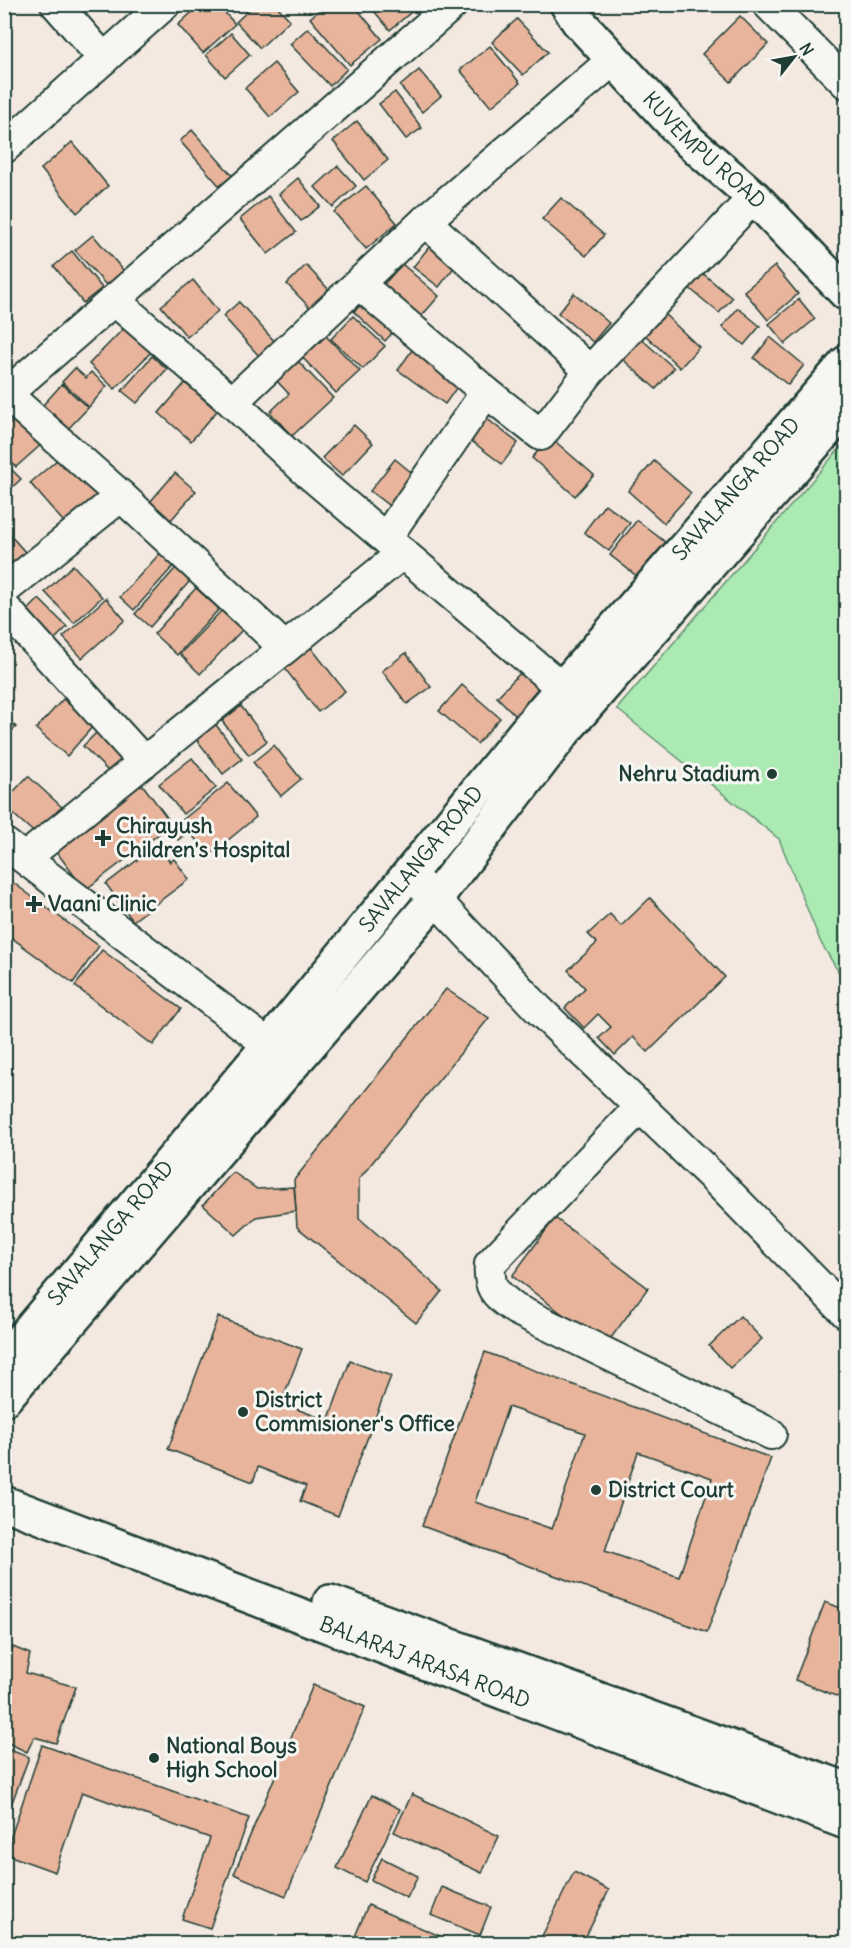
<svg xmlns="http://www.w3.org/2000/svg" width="851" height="1948" font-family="Delius,sans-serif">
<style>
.green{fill:#abebb3;stroke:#659474;stroke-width:1.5}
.building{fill:#e8b49b;stroke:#1f3d34;stroke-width:1.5;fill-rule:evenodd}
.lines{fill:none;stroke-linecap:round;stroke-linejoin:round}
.minor-casing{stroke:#1f3d34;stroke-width:34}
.major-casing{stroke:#1f3d34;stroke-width:38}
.minor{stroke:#f6f6f2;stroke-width:30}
.major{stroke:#f6f6f2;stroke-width:33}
.poi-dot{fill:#1f3d34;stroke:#f6f6f2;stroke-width:2}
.labels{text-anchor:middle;stroke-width:6;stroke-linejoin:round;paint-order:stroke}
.street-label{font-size:21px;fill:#1f3d34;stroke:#f6f6f2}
.poi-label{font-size:21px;font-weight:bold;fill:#1f3d34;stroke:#f6f6f2;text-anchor:start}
</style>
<rect width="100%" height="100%" fill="#f3e9e1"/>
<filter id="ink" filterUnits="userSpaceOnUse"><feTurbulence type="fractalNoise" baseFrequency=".0167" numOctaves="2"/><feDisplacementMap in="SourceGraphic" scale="12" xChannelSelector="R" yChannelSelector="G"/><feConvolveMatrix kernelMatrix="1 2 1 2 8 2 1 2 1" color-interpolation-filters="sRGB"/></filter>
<g filter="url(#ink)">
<path class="green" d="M846,441v543l-25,-41 -42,-104 -162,-130z"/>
<g class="building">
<path d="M201,4h16l18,20 -32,29 -25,-28z"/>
<path d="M255,4h20l15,16 -30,28 -24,-26z"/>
<path d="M326,4h27l29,35 -32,26 -40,-47z"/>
<path d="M368,4h47l2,3 -27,23z"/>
<path d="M740,16l28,28 -37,38 -29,-28z"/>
<path d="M517,19l31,33 -25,23 -31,-33z"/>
<path d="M308,28l39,41 -17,17 -40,-42z"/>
<path d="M231,33l19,22 -25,22 -19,-22z"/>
<path d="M490,46l30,37 -29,24 -31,-37z"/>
<path d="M274,63l25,29 -29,25 -25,-29z"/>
<path d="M419,70l22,26 -19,16 -22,-26z"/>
<path d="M395,92l27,36 -16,11 -27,-35z"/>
<path d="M357,121l31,39 -24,20 -31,-39z"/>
<path d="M192,130l44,50 -12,11 -44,-50z"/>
<path d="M72,142l36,44 -31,27 -36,-44z"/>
<path d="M338,166l18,20 -23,21 -18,-20z"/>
<path d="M298,178l22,28 -19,15 -22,-27z"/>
<path d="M366,186l31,37 -31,26 -32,-37z"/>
<path d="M268,196l28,36 -28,22 -28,-35z"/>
<path d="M561,198l43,37 -18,21 -44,-37z"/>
<path d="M93,235l31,36 -17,15 -32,-36z"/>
<path d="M433,242l26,19 -20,26 -26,-20z"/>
<path d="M72,251l30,37 -19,15 -29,-37z"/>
<path d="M402,264l37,32 -26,30 -37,-33z"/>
<path d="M306,265l23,25 -19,18 -23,-24z"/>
<path d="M775,266l23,28 -30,26 -24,-29z"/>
<path d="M700,271l32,27 -13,15 -31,-26z"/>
<path d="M193,280l25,31 -31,26 -26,-31z"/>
<path d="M574,293l35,30 -16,19 -35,-29z"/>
<path d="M367,298l31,29 -13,14 -31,-29z"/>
<path d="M799,299l16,20 -30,25 -16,-20z"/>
<path d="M239,302l37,41 -16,14 -37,-41z"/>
<path d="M738,308l22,18 -16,19 -22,-18z"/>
<path d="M660,310l39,37 -19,21 -39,-37z"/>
<path d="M353,316l32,30 -22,23 -32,-30z"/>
<path d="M126,326l26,25 -37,38 -26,-25z"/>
<path d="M324,334l36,37 -24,22 -35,-37z"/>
<path d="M638,336l36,32 -18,21 -37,-33z"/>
<path d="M770,337l34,28 -16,20 -34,-27z"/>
<path d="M417,343l47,34 -19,27 -47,-34z"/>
<path d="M152,356l15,13 -30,34 -15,-12z"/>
<path d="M296,359l37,39 -41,38 -22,-24 19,-18 -14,-15z"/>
<path d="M75,368l11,10 5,-6 16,14 -18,21 -27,-25z"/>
<path d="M185,383l32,28 -26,30 -32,-28z"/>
<path d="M62,384l26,24 -20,21 -25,-24z"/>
<path d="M481,414l37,29 -16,21 -37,-28z"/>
<path d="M18,416l25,27 -27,24 -12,-13v-25z"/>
<path d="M354,425l19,18 -31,33 -20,-18z"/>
<path d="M550,437l44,38 -19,21 -43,-38z"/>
<path d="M64,454l38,44 -34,29 -38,-44z"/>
<path d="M395,459l22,18 -25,31 -22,-17z"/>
<path d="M654,461l37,32 -27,30 -36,-32z"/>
<path d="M4,462l17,17 -17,16z"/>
<path d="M175,473l21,18 -25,29 -21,-18z"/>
<path d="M605,504l25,19 -21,28 -25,-19z"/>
<path d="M637,520l33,26 -27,35 -33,-26z"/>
<path d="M4,528l28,32 -28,21z"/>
<path d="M163,550l14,12 -43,48 -14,-13z"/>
<path d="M182,561l14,13 -46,53 -15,-13z"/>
<path d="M73,565l29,32 -28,26 -29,-31z"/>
<path d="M196,588l23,21 -42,46 -23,-21z"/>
<path d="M106,598l19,22 -43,38 -19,-21z"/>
<path d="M39,599l28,28 -14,14 -28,-28z"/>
<path d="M224,608l20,20 -44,46 -20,-20z"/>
<path d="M309,645l36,46 -27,21 -35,-46z"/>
<path d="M406,653l25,34 -24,17 -25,-33z"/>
<path d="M526,667l23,23 -30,29 -22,-22z"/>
<path d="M462,685l38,33 -23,26 -38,-33z"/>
<path d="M63,699l30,27 -26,30 -31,-27z"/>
<path d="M241,706l26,35 -18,14 -27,-34z"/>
<path d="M4,716l12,11 -12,12z"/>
<path d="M213,721l29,38 -19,15 -29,-38z"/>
<path d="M102,727l27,27 -19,19 -27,-27z"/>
<path d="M274,745l27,34 -20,17 -28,-34z"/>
<path d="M192,758l24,30 -33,26 -24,-30z"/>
<path d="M28,776l35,32 -25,28 -34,-30v-4z"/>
<path d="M139,780l33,44 -87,66 -33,-44z"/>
<path d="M228,783l28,34 -47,39 -20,-25 -11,9 -8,-10z"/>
<path d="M157,845l13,17 4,-3 15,20 -56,42 -27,-37z"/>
<path d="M4,876l95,70 -26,37 -69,-51z"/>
<path d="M650,898l75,79 -77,75 -15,-15 -18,18 -16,-17 12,-11 -13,-13 -14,14 -19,-20 20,-20 -17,-18 29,-27 -9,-9 22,-20 11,12z"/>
<path d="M102,950l79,59 -28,36 -78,-59z"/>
<path d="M446,989l43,29 -130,161v39l83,73 -26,32 -119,-96 -3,-47z"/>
<path d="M233,1172l24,17 37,-2 2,24 -40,6 -20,18 -33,-30z"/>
<path d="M555,1218l93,70 -43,58 -93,-70z"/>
<path d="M740,1316l22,23 -32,29 -21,-22z"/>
<path d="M218,1317l84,32 -21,54 47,18 22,-60 41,15 -53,140 -38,-15 6,-15 -48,-19 -5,15 -85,-33z"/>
<path d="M485,1352l286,106 -64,174 -285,-106zM508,1407l77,26 -33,96 -77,-27zM638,1452l74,26 -33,99 -74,-26z"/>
<path d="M825,1602l21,8v90l-51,-20z"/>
<path d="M13,1647l17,7 -4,19 50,14 -20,56 -22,-6 -7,15 -23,-11v-78l2,1z"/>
<path d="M313,1685l52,22 -79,189 -52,-22 42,-100 -6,-3 9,-19 5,2z"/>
<path d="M42,1745l207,73 -39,110 -28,-9 28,-81 -128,-46 -27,80 -50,-18z"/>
<path d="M4,1748l25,9 -25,67z"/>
<path d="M412,1794l87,42 -17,37 -88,-41z"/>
<path d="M372,1795l28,14 -35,73 -28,-14z"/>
<path d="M382,1858l36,18 -11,22 -36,-18z"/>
<path d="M574,1872l35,18 -27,54h-44z"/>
<path d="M442,1887l49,20 -11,28 -49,-20z"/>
<path d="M368,1905l86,37 -1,2h-101z"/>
</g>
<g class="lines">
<g class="minor-casing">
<g id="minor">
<path d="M56,4l48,55"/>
<path d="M768,4l78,79"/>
<path d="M4,148l161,-144"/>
<path d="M425,221l165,150 164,-174"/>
<path d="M359,284l127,108 55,43 49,-64"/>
<path d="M114,300l118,102"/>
<path d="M6,394l115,102"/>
<path d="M4,396l449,-392"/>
<path d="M386,538l100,-146"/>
<path d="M4,590l117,-94 164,152"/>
<path d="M4,607l140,155"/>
<path d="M562,688l-255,-216 -75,-70 193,-181 188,-161"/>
<path d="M4,843l265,202"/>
<path d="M25,858l378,-305"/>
<path d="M410,875l25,24 103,110 174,167 134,137"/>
<path d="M640,1107l-150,157c-2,26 6,30 25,45l256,125"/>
</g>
</g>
<g class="major-casing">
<g id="major">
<path id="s1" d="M567,4l11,17 112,121 64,55 92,96"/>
<path id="s2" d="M4,1360l265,-315 275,-336 302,-346"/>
<path d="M4,1399l431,-500 132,-171 279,-320"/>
<path id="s3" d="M4,1503l842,319"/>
<path d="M330,1602l516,187"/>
</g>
</g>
<use href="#minor" class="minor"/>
<use href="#major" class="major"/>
</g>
</g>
<g class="poi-dot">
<circle cx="772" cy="774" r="6"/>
<path d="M100 829h6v6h6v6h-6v6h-6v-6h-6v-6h6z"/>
<path d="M31 895h6v6h6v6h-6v6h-6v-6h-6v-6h6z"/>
<circle cx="243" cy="1412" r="6"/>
<circle cx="596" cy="1490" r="6"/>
<circle cx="154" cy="1758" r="6"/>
</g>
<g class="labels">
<g class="street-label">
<text dy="7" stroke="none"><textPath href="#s1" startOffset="201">KUVEMPU ROAD</textPath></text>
<text dy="7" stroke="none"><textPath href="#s2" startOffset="1138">SAVALANGA ROAD</textPath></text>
<text dy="7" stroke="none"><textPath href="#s2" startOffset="652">SAVALANGA ROAD</textPath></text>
<text dy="7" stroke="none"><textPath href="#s2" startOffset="166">SAVALANGA ROAD</textPath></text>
<text dy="7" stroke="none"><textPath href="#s3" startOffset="450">BALARAJ ARASA ROAD</textPath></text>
</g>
<g class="poi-label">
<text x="760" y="781" text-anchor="end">Nehru Stadium</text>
<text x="116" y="833">Chirayush<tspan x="116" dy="24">Children's Hospital</tspan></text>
<text x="48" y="911">Vaani Clinic</text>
<text x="255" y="1407">District<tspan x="255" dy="24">Commisioner's Office</tspan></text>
<text x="608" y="1497">District Court</text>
<text x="166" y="1753">National Boys<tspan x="166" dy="24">High School</tspan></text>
</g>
</g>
<rect width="851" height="1948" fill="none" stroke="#f6f6f2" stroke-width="24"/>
<rect x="12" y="12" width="827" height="1924" fill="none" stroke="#1f3d34" stroke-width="2" filter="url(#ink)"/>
<g transform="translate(794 57) rotate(59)" stroke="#f6f6f2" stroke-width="4.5" paint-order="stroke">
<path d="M0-4.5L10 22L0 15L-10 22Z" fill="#1f3d34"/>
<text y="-9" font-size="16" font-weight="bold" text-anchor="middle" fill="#1f3d34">N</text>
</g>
</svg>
